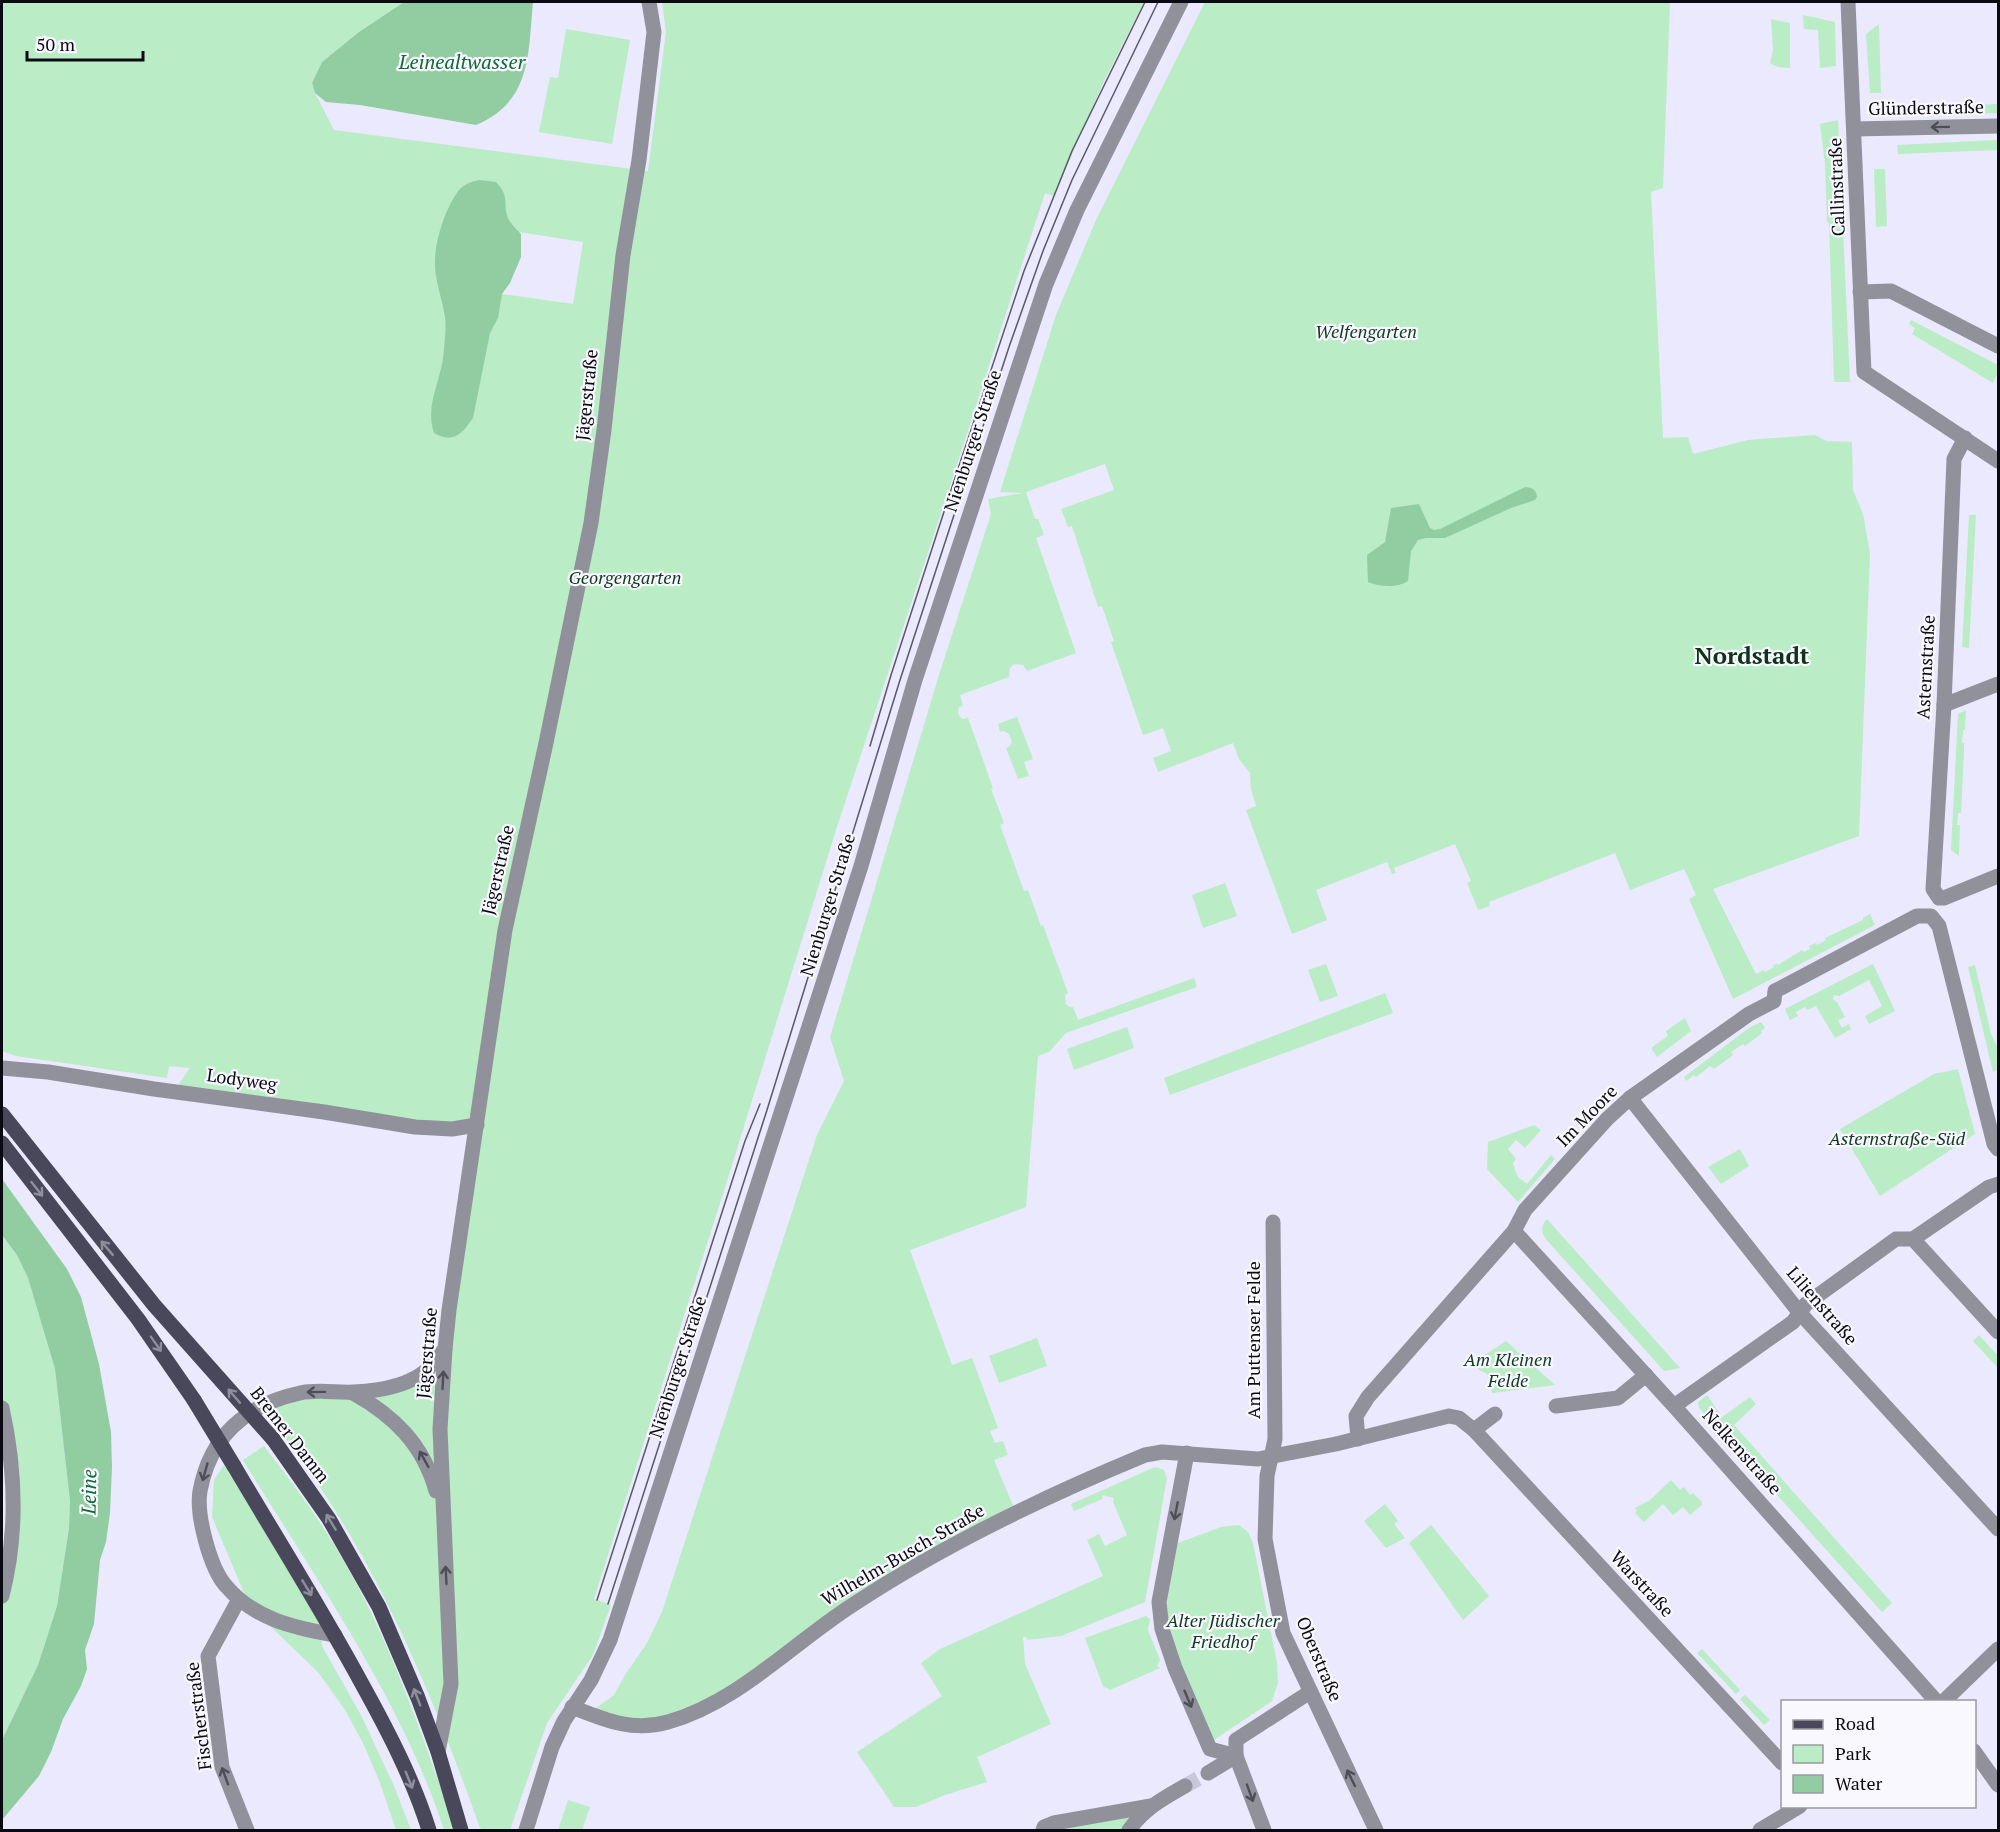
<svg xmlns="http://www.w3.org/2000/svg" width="2000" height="1832" font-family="'PT Serif',serif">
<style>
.green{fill:#baecc6;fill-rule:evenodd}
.water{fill:#92cda1}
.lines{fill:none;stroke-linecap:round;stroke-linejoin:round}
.minor-tunnel{stroke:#c9c8db;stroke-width:15;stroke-dasharray:15 8;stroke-linecap:butt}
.minor{stroke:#91919c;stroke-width:15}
.major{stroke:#49475a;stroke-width:15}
.tram{stroke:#595865;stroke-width:1.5}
.major-bridge{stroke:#49475a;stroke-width:15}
.oneway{stroke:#4e4e58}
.oneway2{stroke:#8f8e9c}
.labels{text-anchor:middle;stroke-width:4.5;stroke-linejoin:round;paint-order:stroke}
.street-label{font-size:18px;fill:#0b0a13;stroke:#f9f8fe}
.park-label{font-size:18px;font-style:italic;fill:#0e3a1e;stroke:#f9f8fe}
.water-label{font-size:20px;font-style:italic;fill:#0d6a36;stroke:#f9f8fe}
.district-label{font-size:24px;font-weight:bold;fill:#0e331b;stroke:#f9f8fe}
</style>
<rect width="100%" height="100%" fill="#eae9fe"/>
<g class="green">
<path d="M2,2h402l-45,30 -37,30 -10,21 3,10 19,37 314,41 18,-139 -4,-30h482l-41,81 -49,113 -9,-3 -95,293 -114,344 -108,348 -134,421 17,6 -18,50 -46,68 -37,107h-25l-5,-2c-53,-150 -116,-298 -220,-421l10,-4 130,-19 45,-35 32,-224 -25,4 -278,-38 16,-23 -21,-2 -2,12 -151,-22 -14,-5zM519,232l64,10 -10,62 -71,-10c12,-19 24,-40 17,-62z"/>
<path d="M1205,2h465l-7,186 -12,4 12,246 25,-1 5,17 55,-14 67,-5 11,6 26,1 1,48 10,24 7,39 -11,283 -146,53 43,85 8,-4 1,2 9,-5 -1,-2 4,-1 1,1 24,-15 2,2 6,-3 -1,-3 7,-3 1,2 9,-5 -1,-2 38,-18v-2l7,-4 5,11 -142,74 -44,-100 7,-4 -12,-26 -54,21 -15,-37 -126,49 1,4 -12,4 -11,-27 4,-2 -16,-37 -61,24 2,5 -4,1 -5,-12 -71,28 11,30 -35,14 -46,-124 10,-4 -5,-17 -1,-16 -11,-14 -6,-16 -75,29 -5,-14 18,-7 -8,-23 -20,7 -32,-93 3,-1 -12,-35 -4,1 -26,-81 -4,1 -7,-18 53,-19 -9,-26 -79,28 9,27h3l6,16 -8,3 40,115 -49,18 -4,-6 -9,-1 -4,4 -1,9 -49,18 3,11 -4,1c-2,6 -1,9 4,12l5,-1 25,70 -2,1 13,34 -4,2 24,66 4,-1 13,36 2,-1 25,68 -3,2 1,9 4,3h3l5,13 116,-42 3,9 -131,46 -17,19 -11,4 -12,151 -116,43 42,115 20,-7 26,70 -8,3 5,12 8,-2 5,14 -14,5 22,53 -233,142 -118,68 -76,-10 25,-18 11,-20 22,-32 15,-31 155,-477 27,-54 -14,-44 109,-362 52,-161 -3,-15 35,-6 -23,-1 56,-177 40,-95z"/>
<path d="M1803,15l32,7 1,44 -16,2 -2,-38 -14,-1z"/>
<path d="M1771,19l19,4v45l-12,-1 -8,-4 3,-13z"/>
<path d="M1879,24l2,69h-11l-4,-59z"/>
<path d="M566,29l64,11 -18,104 -73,-12 11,-55 8,1z"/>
<path d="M1998,104v9l-44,2 -1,-9z"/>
<path d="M1838,120l12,262h-16l-5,-159 -2,-1 -2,-58 -5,-40z"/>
<path d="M1998,140v10l-100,4 -1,-9z"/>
<path d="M1874,169h11l2,57 -11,1z"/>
<path d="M1911,320l87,45v7l-5,11 -81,-49 3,-6 -6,-4z"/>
<path d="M1969,515h7l-7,133 -7,-1z"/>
<path d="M1966,710l-1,20h-2l-1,13h2v9l-3,61h-3l-1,12h3l-1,31 -8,-6 7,-136z"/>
<path d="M1017,717l16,42 -9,3 5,14 -11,3 -12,-31 4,-2 2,-4 -3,-8 -5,-3 -4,1 -2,-8z"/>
<path d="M1225,883l12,33 -34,12 -11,-33z"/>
<path d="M1326,964l12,32 -18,6 -12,-32z"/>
<path d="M1873,964l22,47 -26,13 -4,-8 17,-10 -13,-26 -30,16 -5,-1 -1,4 4,3 8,15 -7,3 4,8 7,-4 2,5 -16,9 -19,-32 -9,4 -2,-3 -9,5 2,4 -8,4 -5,-11z"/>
<path d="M1975,965l16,69 7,15v20l-5,3 -25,-105z"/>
<path d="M1385,993l8,20 -223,82 -6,-17z"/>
<path d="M1685,1018l6,13 -34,26 -6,-9 17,-12 -2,-5z"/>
<path d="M1761,1022l4,6 -4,3 1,2 -17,13 -2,-2 -12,8 2,3 -19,14 -4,-3 -14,11 -2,-2 -8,6 -2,-4 65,-49z"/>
<path d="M1127,1027l7,21 -60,22 -7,-21z"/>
<path d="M1958,1069l17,65 -95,62 -40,-67 94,-55z"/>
<path d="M1534,1125l7,5 -16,18 -9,-8 -8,9 8,10 -3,4 4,13 10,8 24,-29 4,4 -37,43 -31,-33 1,-27z"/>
<path d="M1740,1149l9,17 -28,18 -13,-17z"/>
<path d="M1547,1219l133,149 -16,3 -119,-133c-4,-7 -4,-13 2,-19z"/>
<path d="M2,1235l15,20 11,23 27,91 15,132 -1,27 -12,78 -19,59 -36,75v-144l9,-48 -9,-140z"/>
<path d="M1979,1335l19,21v12l-25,-27z"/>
<path d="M1037,1338l10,28 -48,17 -10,-27z"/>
<path d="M1506,1341l49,44 -63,8 -5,-19 -9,-5 -4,-7z"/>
<path d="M1707,1395l15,22 28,-20 6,7 -22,21 158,178 -10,9 -183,-204 -1,-6z"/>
<path d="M264,1446c24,31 48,63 69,97 52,84 84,178 117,271l4,16h-10c-43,-132 -129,-252 -201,-370z"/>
<path d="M224,1465l96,157 2,24 40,71 32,69 17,44h-15l-16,-47 -16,-38 -19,-35 -27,-38 -68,-65 -38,-90 2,-37z"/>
<path d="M1155,1467l9,3 3,8 -22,124 -84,34 -33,4 -2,-3h-3l2,27 26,60 -74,33 10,25 -42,13 -29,12h-22l-37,-55 85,-56 -21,-33 19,-14 163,-73 -16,-36 12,-6 6,12 22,-11 -14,-33 1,-4 -11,-3 -1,4 -28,12 -3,-7z"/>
<path d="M1671,1480l9,10 4,-3 6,8 3,-2 9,9v3l-12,10 -7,-8 -10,8 -10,-11 -19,18 -9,-9 2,-2 -2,-3 15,-8z"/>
<path d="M1385,1504l13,17 -4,3 11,14 -19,10 -22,-27z"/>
<path d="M1239,1525l9,7 5,11 24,120 1,20 -6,18 -58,39c-18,-42 -52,-101 -47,-148 2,-16 7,-33 11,-49l43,-16z"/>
<path d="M1431,1525l58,71 -26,24 -54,-77z"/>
<path d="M1146,1616l4,3 -2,11 12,30 -3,6 3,2 -50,22 -7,-4 -18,-48z"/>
<path d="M1702,1649l38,41 -4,4 -39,-41z"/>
<path d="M1745,1695l25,25 -6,5 -24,-26z"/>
<path d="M568,1800l22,7 -8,23h-24z"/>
<path d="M1151,1806l-22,24h-86z"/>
</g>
<g class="water">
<path d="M404,2h129c-5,52 -1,99 -57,123l-116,-20 -34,-3 -11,-9 -3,-10 10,-21 37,-30z"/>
<path d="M479,180l17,2c15,16 6,21 12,36 3,6 8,11 13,16v23l-11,26 -8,11 -4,24 -8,15 -17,85c-11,16 -20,26 -39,15 -10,-29 9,-55 10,-84 1,-12 3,-26 0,-37 -3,-18 -10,-34 -9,-53 1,-22 11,-52 24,-69 5,-6 12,-8 20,-10z"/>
<path d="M1525,487c7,0 12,4 12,10l-2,3 -24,8 -66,30h-19l-8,2 -7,11 -3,30c-10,7 -28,6 -40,1l-1,-27 18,-13 6,-34 28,-4 11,24 4,2 6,-1z"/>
<path d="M2,1179l65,90 14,28 18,67 12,68 1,35 -2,46 -4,29 -6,18 -6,64 -9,26 2,19 -6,17 -18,33 -12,33 -12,24 -37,44v-80l36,-75 19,-59 12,-78 1,-27 -15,-132 -27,-91 -11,-23 -15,-20z"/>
</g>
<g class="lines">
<path class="minor-tunnel" d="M1185,1786l23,-13"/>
<g class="minor">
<path d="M1848,2l16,370 134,89"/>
<path d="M1854,129l144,-3"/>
<path d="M1860,292l31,-1 107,55"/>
<path d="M1965,438l-11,21 -10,246 -11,184 6,9h5l54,-22"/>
<path d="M1944,705l54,-21"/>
<path d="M2,1068l46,4 106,17 170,23 91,15 37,2 25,-4"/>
<path d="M1630,1098l169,214 199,217"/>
<path d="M1273,1222l2,217 -8,37 -2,63 18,94 93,197"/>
<path d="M1514,1231l160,175 263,296"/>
<path d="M1913,1239l85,93"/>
<path d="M353,1393c41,23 70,51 83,98"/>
<path d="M1556,1406l62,-8 28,-23"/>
<path d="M1674,1406l119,-84 13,-18 90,-65h17l76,-52 9,-3"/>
<path d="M2,1408c14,63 16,125 0,188"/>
<path d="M1474,1430l308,333"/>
<path d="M1358,1439l-2,-23 12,-19 146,-166 11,-21 82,-91 23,-21 119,-84 25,-13 1,-10 142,-75h14l8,10 55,218 4,5"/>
<path d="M1187,1453l-28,149 3,27 13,39 35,81 26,7"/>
<path d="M238,1601l-30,55 14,111 25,63"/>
<path d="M335,1635c-41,-7 -81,-16 -109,-49 -16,-18 -30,-71 -26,-95 10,-54 45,-86 100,-98 17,-4 37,0 54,-1 24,-1 54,-6 73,-22 6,-6 12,-14 18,-21"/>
<path d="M1943,1702l55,-53"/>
<path d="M572,1707c33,13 60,25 96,15 70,-20 123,-77 183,-116 92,-61 192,-109 294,-151l17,-3 96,7 78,-15 113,-28 10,2 15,12 21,-16"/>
<path d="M1974,1751l24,34"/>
<path d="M438,1752l13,-68 -11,-255 5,-80 4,-39 56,-380 41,-187 45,-220 13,-93 19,-175 16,-95 15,-128 -5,-30"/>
<path d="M1208,1773l28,-17"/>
<path d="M526,1830l26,-83 12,-26 27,-41 19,-40 251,-774 54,-186 131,-396 31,-74 104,-208"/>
<path d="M1043,1830l1,-3 10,-4 97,-17"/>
<path d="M1129,1830c15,-21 33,-31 56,-44"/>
<path d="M1264,1830l-28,-74v-16l74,-48"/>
<path d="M1760,1830l40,-24"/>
</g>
<g class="major">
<path d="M2,1143l136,176 56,81"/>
<path d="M273,1439l56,80 50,88 39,91 20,54 23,78"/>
<path d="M234,1466c43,73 88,144 128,218 26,47 51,95 67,146"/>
</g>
<g class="tram">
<path d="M870,746l21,-71 62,-191 71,-213 48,-120 73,-149"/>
<path d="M597,1600l148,-459 15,-37"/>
<path d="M608,1604l159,-494 133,-430 109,-333 34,-96 29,-71 86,-178"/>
</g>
<g class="major-bridge">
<path d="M2,1114l152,191 119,134"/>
<path d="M194,1400l40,66"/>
</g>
</g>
<defs><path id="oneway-shaft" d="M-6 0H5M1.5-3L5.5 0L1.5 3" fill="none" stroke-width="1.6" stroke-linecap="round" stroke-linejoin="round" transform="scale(1.5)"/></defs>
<g class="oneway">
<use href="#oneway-shaft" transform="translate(1940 127) rotate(179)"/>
<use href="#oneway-shaft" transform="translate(443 1380) rotate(-87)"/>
<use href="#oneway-shaft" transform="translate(316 1392) rotate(179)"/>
<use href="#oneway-shaft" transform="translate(424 1459) rotate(-119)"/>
<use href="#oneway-shaft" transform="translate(205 1472) rotate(106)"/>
<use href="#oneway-shaft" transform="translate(1176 1511) rotate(101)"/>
<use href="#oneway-shaft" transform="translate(446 1575) rotate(-93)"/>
<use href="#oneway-shaft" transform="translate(1188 1699) rotate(67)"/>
<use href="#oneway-shaft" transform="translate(225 1776) rotate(-110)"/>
<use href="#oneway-shaft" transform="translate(1351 1778) rotate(-116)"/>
<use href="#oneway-shaft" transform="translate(1250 1793) rotate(70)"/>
</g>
<g class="oneway2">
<use href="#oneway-shaft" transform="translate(37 1189) rotate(52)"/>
<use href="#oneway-shaft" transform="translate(107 1248) rotate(-130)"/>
<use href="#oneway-shaft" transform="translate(156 1344) rotate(55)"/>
<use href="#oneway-shaft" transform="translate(234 1396) rotate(-131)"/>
<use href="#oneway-shaft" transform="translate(331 1522) rotate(-121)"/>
<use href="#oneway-shaft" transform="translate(307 1588) rotate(59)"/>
<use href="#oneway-shaft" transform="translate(417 1697) rotate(-111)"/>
<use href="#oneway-shaft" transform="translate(409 1780) rotate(68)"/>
</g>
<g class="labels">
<g class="street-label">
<text transform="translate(1926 108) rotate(-1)" y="6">Glünderstraße</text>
<text transform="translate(1837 187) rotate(-92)" y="6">Callinstraße</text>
<text transform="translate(587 395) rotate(-84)" y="6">Jägerstraße</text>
<text transform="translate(973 441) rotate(-72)" y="6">Nienburger Straße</text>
<text transform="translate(1926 667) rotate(-87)" y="6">Asternstraße</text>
<text transform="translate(498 870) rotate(-77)" y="6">Jägerstraße</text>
<text transform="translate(828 905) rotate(-73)" y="6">Nienburger Straße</text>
<text transform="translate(242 1080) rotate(8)" y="6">Lodyweg</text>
<text transform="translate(1587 1116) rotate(-46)" y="6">Im Moore</text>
<text transform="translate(1822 1306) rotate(49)" y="6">Lilienstraße</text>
<text transform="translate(1254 1340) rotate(-90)" y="6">Am Puttenser Felde</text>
<text transform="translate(427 1353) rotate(-85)" y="6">Jägerstraße</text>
<text transform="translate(678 1367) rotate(-72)" y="6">Nienburger Straße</text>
<text transform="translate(290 1435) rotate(52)" y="6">Bremer Damm</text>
<text transform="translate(1742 1452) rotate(48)" y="6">Nelkenstraße</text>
<text transform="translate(903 1555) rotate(-30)" y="6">Wilhelm-Busch-Straße</text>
<text transform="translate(1642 1584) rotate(47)" y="6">Warstraße</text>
<text transform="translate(1319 1659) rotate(67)" y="6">Oberstraße</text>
<text transform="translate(199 1716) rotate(-97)" y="6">Fischerstraße</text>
</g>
<g class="park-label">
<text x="1366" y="338">Welfengarten</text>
<text x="625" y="584">Georgengarten</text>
<text x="1897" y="1145">Asternstraße-Süd</text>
<text x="1508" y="1366">Am Kleinen<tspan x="1508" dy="21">Felde</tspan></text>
<text x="1223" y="1627">Alter Jüdischer<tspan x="1223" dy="21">Friedhof</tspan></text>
</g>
<g class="water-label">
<text x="462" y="69">Leinealtwasser</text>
<text transform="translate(89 1492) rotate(-89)" y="7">Leine</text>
</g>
<g class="district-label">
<text x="1752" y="664">Nordstadt</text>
</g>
</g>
<rect width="2000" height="1832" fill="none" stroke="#0b0a13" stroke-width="6"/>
<rect x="1781" y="1700" width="195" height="108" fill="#f9f8fe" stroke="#9a99a0" stroke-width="1.5"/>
<rect x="1793" y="1720" width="30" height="9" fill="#49475a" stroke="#9a99a0" stroke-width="1.5"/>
<text x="1835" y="1730" font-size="18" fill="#0b0a13">Road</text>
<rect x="1793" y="1745" width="30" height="18" fill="#baecc6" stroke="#9a99a0" stroke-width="1.5"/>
<text x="1835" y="1760" font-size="18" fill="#0b0a13">Park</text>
<rect x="1793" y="1775" width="30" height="18" fill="#92cda1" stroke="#9a99a0" stroke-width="1.5"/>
<text x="1835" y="1790" font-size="18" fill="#0b0a13">Water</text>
<path d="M27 51v9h116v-9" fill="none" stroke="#0b0a13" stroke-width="3"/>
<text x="36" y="51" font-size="18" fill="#0b0a13" stroke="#f9f8fe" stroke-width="4.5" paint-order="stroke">50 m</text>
</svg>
